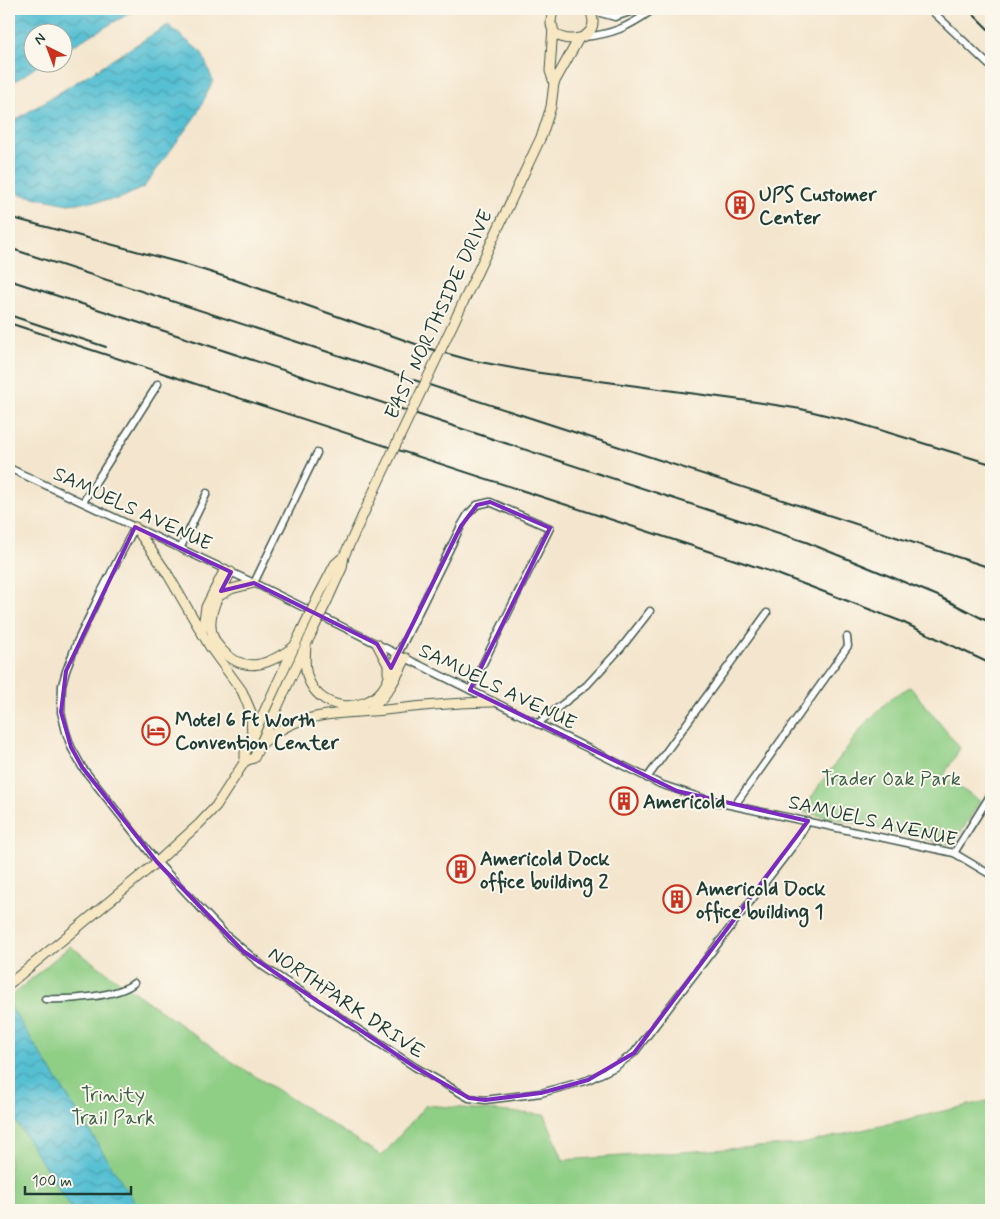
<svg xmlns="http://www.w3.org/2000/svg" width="1000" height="1219" font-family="Mynerve,sans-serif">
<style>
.park{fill:#8fce85;stroke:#57865c}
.water{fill:url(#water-waves);stroke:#3b7e84}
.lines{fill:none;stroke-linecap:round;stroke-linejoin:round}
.street-casing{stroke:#3f564b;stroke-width:9}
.secondary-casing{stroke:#3f564b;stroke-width:11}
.street{stroke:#fff;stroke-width:6}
.secondary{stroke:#f7e8c3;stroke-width:9}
.rail{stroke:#1f3d34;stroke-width:2}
.secondary-bridge-casing{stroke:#3f564b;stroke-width:11;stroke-linecap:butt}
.secondary-bridge{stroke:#f7e8c3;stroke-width:9}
.marked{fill:none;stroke:#7b2cbf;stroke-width:4;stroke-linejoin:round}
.labels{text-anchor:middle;stroke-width:4;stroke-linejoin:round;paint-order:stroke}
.poi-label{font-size:20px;font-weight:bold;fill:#1f3d34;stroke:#fbf7ec;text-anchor:start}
.street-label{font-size:20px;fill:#1f3d34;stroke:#fbf7ec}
.park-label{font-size:20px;fill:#3b6148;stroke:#fbf7ec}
</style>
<defs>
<pattern id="water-waves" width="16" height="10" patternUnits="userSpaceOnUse" patternTransform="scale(1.25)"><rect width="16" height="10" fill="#57c0d3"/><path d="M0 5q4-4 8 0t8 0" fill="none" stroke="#479dac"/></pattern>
</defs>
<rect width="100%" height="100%" fill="#fbf7ec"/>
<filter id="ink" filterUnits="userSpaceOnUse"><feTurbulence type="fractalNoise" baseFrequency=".02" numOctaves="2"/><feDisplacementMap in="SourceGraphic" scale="10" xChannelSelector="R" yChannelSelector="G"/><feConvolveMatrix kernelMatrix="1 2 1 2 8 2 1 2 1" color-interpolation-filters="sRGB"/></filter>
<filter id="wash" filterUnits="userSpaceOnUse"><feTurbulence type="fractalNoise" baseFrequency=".0096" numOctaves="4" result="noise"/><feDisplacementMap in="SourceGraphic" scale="20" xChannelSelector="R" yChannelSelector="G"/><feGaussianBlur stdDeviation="1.12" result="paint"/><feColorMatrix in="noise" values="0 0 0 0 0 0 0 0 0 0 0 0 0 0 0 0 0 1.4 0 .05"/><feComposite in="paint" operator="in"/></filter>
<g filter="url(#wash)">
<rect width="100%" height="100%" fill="#f4e6ce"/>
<g class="park">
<path d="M910,687l50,61 -17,29 37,24 -27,44 -150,-33 15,-25 46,-62 28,-28z"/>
<path d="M70,946l161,115 151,95 44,-51 119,10 18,45 239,-16 189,-44v110h-982v-212z"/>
</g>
<g class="water">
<path d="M9,9h128l-74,42 -1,-19h-30v30l10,1 -33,22z"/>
<path d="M168,25l34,28 11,28 -16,33 -53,73 -25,12 -51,5 -49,-10 -7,-8 -3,-15v-47z"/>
<path d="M9,1004l123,194 8,12h-68l-63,-100z"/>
</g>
</g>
<g filter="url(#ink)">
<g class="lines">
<g class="street-casing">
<g id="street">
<path d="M930,9l61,58"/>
<path d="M590,10l25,7 21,-7 15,1 8,-2"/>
<path d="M584,37c29,-3 44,-10 67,-26"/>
<path d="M9,468l245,115 406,201 51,17 243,52 37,22"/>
<path d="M83,502l75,-118"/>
<path d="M135,527l-34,65 -24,50 -11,29 -4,14 -1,27 5,20 5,15 11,20 75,95 69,73 38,32 151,100 54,31 16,2 56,-7 47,-13 27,-13 19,-14 162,-211 12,-21"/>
<path d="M181,547l26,-54"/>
<path d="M254,583l63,-130"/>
<path d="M398,654l63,-128 7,-12 9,-9 13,-3 60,26 -80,162"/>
<path d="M537,724l50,-39 34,-37 29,-37"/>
<path d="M647,778l120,-165"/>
<path d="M735,805l113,-159 -1,-9"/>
<path d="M954,853l37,-59"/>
<path d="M45,999c23,1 72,-2 89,-16"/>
</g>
</g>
<g class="secondary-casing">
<g id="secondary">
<path d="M555,9c-22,41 56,39 34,0"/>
<path d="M553,27l-3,44 4,12"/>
<path d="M444,343l98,-208 9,-28 3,-24 24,-43"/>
<path d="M135,527l32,46 43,74 32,44 9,21 1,26"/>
<path d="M231,572c-8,15 -19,32 -20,49 -1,11 3,20 10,28 24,27 49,15 74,-3"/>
<path d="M319,595l16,-31 9,-8"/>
<path d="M219,596l12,-7 23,-6"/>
<path d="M328,599l14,-31 2,-12 30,-65"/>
<path d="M202,632l4,-25 19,-38"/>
<path d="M377,644l11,21v8"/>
<path d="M306,645c-1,13 -2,26 4,38 14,28 53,30 72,7 8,-10 11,-24 16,-36"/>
<path d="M369,711c19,-16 26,-31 37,-53"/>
<path d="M259,746c11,-9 22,-18 35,-23 29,-11 61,-10 91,-13 36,-4 72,-8 108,-8"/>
<path d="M245,761l9,-3 57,-124"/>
<path d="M9,984l148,-122 42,-38 17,-18 29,-45v-8l57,-123"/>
</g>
</g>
<use href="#street" class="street"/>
<use href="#secondary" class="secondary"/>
<g class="rail">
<path d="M968,9l23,23"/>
<path d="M9,217l172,46 51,16 195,69 43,12 63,12 223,30 45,7 53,13 137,42"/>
<path d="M9,248l982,320"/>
<path d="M9,280l797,262 132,54 53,27"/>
<path d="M9,315l97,32"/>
<path d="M9,323l763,249 128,49 91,43"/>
</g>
<g class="secondary-bridge-casing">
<g id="secondary-bridge">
<path d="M374,491l70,-148"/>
<path d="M302,630l17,-35"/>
<path d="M311,634l17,-35"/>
</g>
</g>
<use href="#secondary-bridge" class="secondary-bridge"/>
</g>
</g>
<path class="marked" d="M490,502l60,26 -80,162 207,101 131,30 -174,232 -46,27 -47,13 -56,7 -16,-2 -54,-31 -172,-116 -86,-89 -75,-95 -11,-20 -10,-35 5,-41 69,-144 96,45 -10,19 33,-8 123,61 14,24 70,-142 16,-21z"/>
<defs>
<g id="building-ring" transform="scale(1.4375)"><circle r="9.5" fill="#fbf7ec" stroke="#c8321e" stroke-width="1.5"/><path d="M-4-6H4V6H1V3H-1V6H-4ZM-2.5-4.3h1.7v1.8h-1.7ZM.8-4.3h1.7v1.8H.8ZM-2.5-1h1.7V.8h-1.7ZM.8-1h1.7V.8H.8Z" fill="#c8321e"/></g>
<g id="hotel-ring" transform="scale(1.4375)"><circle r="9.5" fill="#fbf7ec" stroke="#c8321e" stroke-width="1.5"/><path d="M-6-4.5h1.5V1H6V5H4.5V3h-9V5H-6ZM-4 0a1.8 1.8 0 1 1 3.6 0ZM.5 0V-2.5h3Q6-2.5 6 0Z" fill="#c8321e"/></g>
</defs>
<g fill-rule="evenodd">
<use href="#building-ring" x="740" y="205"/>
<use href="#hotel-ring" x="156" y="731"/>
<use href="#building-ring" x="624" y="801"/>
<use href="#building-ring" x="461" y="869"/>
<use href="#building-ring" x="677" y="899"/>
</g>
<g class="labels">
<g class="poi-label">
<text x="759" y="201">UPS Customer<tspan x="759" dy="23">Center</tspan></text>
<text x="175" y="726">Motel 6 Ft Worth<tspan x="175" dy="23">Convention Center</tspan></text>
<text x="643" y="808">Americold</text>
<text x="480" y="865">Americold Dock<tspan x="480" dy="23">office building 2</tspan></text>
<text x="696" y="895">Americold Dock<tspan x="696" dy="23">office building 1</tspan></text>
</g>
<g class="street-label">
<text transform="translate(438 314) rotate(-65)" y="7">EAST NORTHSIDE DRIVE</text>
<text transform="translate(133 508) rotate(25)" y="7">SAMUELS AVENUE</text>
<text transform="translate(498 686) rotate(26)" y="7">SAMUELS AVENUE</text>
<text transform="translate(873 820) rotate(13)" y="7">SAMUELS AVENUE</text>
<text transform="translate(347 1002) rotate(34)" y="7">NORTHPARK DRIVE</text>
</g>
<g class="park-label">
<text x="891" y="785">Trader Oak Park</text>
<text x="113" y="1101">Trinity<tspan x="113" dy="23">Trail Park</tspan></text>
</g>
</g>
<rect width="1000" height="1219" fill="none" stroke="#fbf7ec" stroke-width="30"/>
<g transform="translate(48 48) rotate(318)"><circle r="24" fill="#fbf7ec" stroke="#a3ada2"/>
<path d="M0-4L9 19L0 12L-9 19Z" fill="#c8321e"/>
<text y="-8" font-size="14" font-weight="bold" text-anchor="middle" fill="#1f3d34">N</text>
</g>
<path d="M25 1186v8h106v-8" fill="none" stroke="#1f3d34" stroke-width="2.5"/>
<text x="32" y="1186" font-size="15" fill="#1f3d34" stroke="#fbf7ec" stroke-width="4" paint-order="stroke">100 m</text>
</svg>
